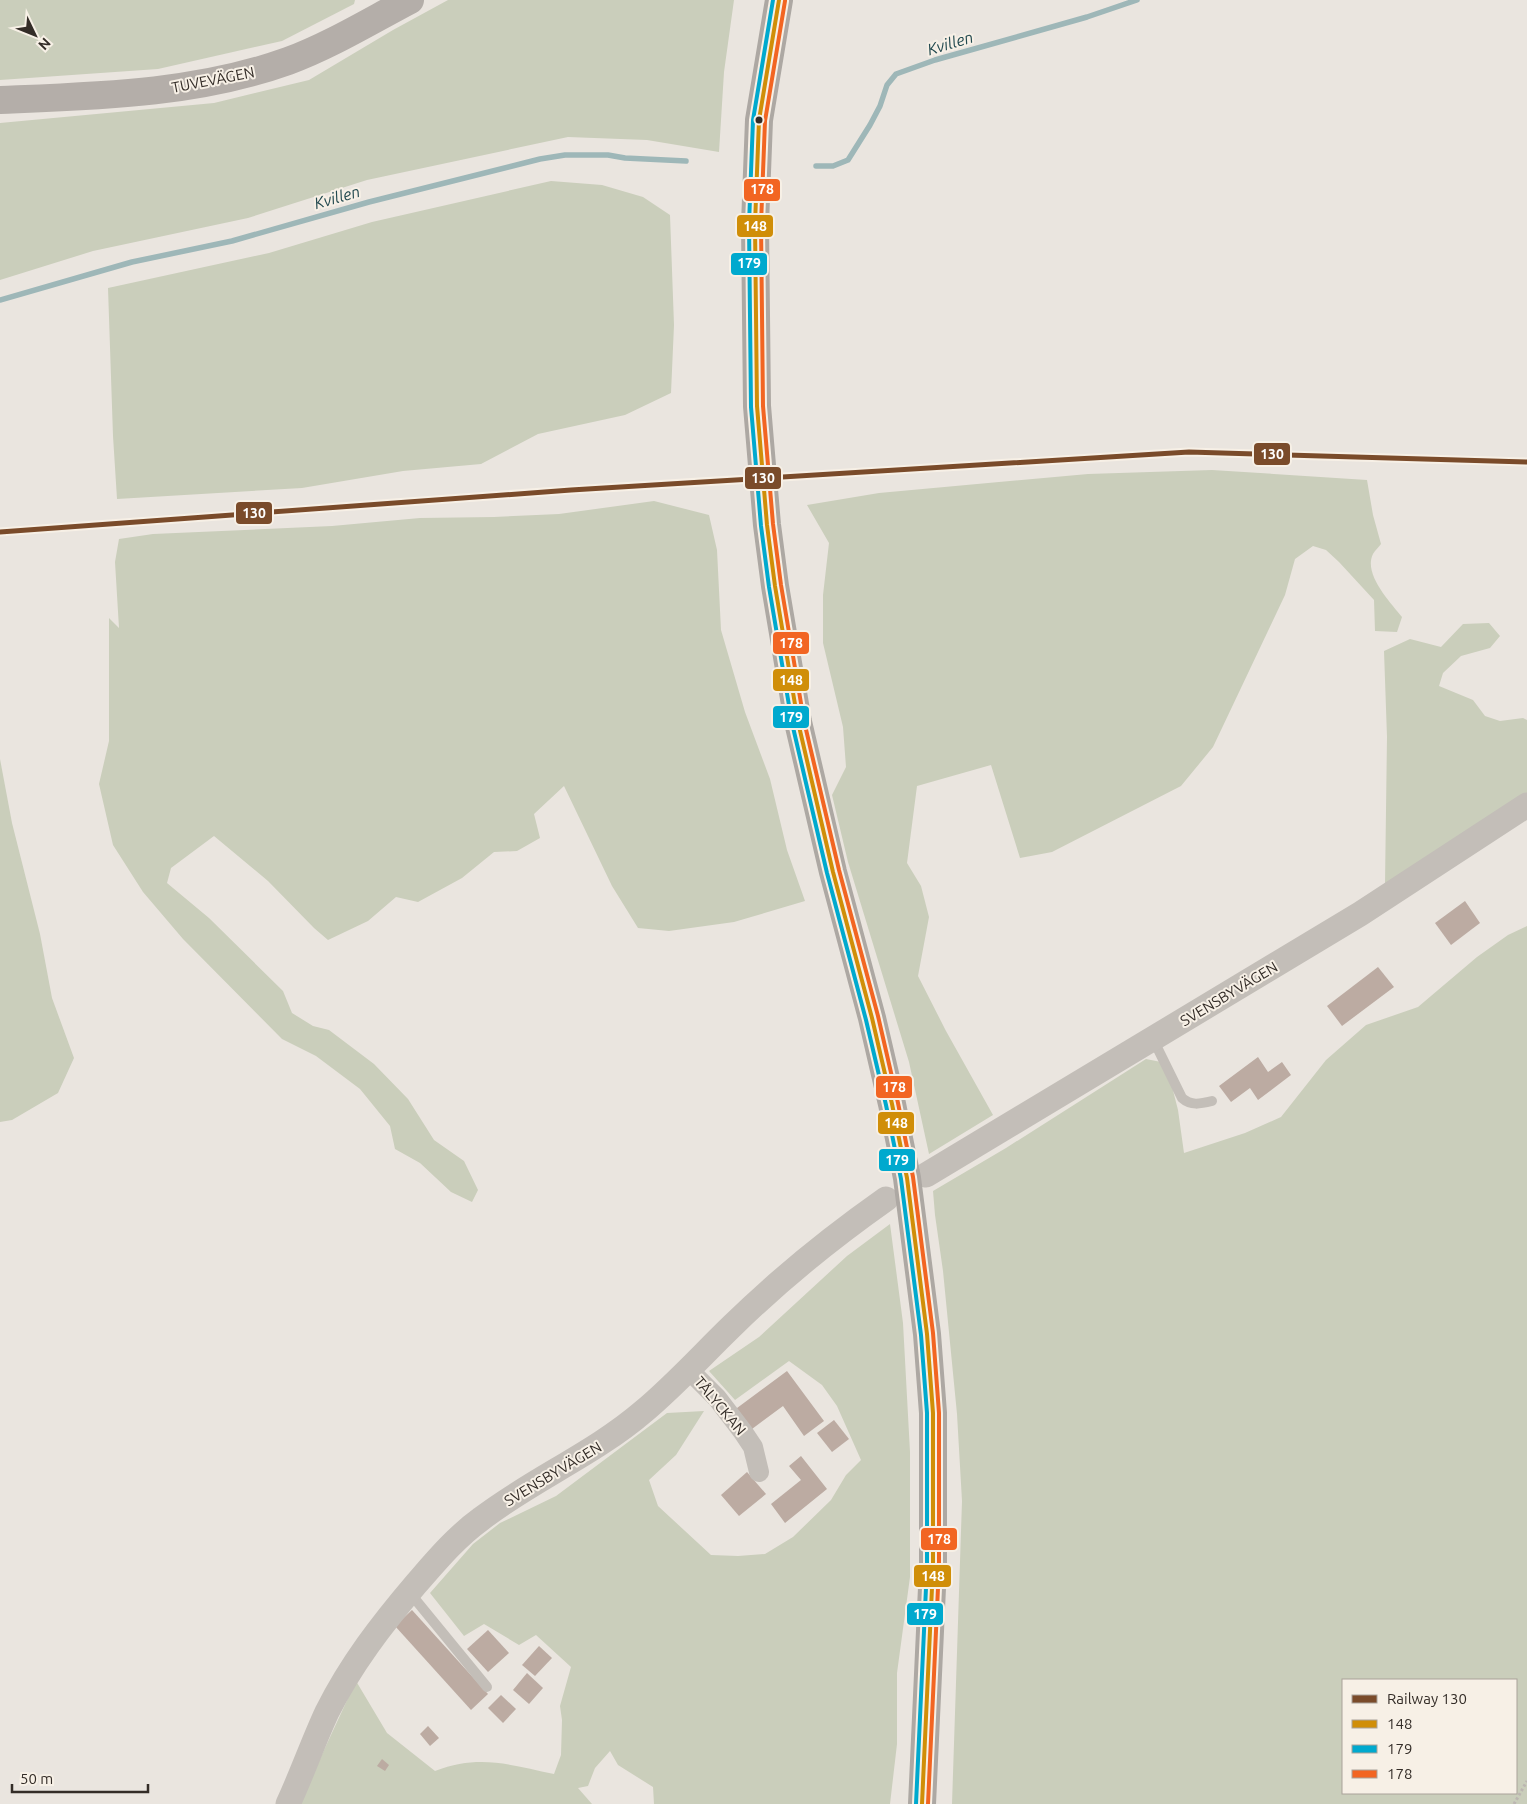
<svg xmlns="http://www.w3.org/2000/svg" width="1527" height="1804" font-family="Ubuntu,sans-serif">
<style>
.green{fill:#cacebb;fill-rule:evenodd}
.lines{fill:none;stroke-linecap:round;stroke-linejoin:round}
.stream{stroke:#9eb7b8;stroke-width:5.5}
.building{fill:#bcaba2}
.path{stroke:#bcb6b1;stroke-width:3;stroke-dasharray:2.5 2.5;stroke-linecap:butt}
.service{stroke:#c3beb8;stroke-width:10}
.minor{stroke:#c3beb8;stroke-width:20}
.tertiary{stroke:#c3beb8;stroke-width:25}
.secondary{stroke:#b4aea9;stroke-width:28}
.trunk{stroke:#ada8a3;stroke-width:28}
.bus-1-casing{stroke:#f7f0e6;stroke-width:8}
.bus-2-casing{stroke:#f7f0e6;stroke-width:8}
.bus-3-casing{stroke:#f7f0e6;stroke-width:8}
.bus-1{stroke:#d08e08;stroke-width:4}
.bus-2{stroke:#00a9ce;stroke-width:4}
.bus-3{stroke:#f26522;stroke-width:4}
.rail-1-casing{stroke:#f7f0e6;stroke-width:9}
.rail-1{stroke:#7a4b2a;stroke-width:5}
.bus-dot{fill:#332c27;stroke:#f7f0e6;stroke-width:2}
.labels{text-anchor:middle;stroke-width:4;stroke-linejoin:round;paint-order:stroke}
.street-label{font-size:15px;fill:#332c27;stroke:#f7f0e6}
.water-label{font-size:16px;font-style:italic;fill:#22494f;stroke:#f7f0e6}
.line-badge{stroke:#f7f0e6;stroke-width:2}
.badge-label{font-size:14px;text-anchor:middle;font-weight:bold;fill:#fff}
</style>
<rect width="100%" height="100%" fill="#eae5df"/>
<g class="green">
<path d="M0,0h355l-1,4 -72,37 -124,28 -158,11z"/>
<path d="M448,0h286l-10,72 -5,80 -72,-12 -79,-3 -201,43 -119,38 -155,33 -93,29v-157l214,-20 95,-23 84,-50z"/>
<path d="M551,181l51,4 41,12 27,18 4,110 -3,68 -46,22 -87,19 -57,30 -78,7 -101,17 -185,11 -4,-63 -5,-148 161,-35 103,-31z"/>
<path d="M1212,470l155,10 6,35 8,29c-2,3 -6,6 -8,10 -10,20 17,48 29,63l-5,15 -22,-1 -1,-31 -35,-38 -13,-12 -13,-4 -18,13 -10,36 -72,152 -32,39 -129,66 -32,6 -29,-93 -74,21 -10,77 14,23 8,31 -11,59 28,55 47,84 -64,39 -20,-92 -61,-200 -16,-67 14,-28 -3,-40 -20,-84v-48l6,-52 -22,-38 72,-12 209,-19z"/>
<path d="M654,501l55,14 8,35 4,80 24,82 25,67 17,71 18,51 -71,21 -65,9 -31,-3 -26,-42 -48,-100 -30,28 6,24 -23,13 -23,1 -32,26 -44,24 -22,-5 -28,24 -40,19 -14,-12 -46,-47 -54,-45 -43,32 -4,15 42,35 74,73 9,22 21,13 16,4 45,34 34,35 26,41 30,21 14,29 -6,12 -21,-10 -31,-29 -25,-14 -5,-23 -30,-37 -44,-33 -34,-17 -99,-100 -40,-47 -30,-47 -14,-61 10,-43v-123l10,10 -4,-66 4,-23 34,-5 179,-8 88,-8 74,-1 65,-3z"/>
<path d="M1489,623l11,13 -10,12 -29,8 -18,17 -4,13 34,14 12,16 15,5 23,-3 4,2v75l-142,89 2,-147 -3,-86 26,-12 31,8 22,-23z"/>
<path d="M0,759l12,64 28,111 12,64 22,60 -16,35 -46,27 -12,2z"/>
<path d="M1527,926v878h-575l10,-303 -5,-87 -14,-143 -8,-56 -2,-24 73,-43 140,-89 20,4 12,47 6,43 61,-20 36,-16 45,-57 40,-35 52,-18 59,-50 31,-22zM1343,1680h173v113h-173z"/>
<path d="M890,1224l13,99 7,129v125l-13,96v71l-7,60h-236l-1,-17 -35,-22 -8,-14 -15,17 -7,18 -10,2 14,16h-293l57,-123 31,52 48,38c45,-17 75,-6 119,3l7,-19 1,-35 -2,-14 11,-39 -35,-32 -17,10 -35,-21 -20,12 -34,-43 43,-49 27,-21 56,-27 111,-83 37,-2 -28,44 -27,25 9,26 53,49 27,1 27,-2 28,-17 38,-37 15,-25 15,-15 -24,-54 -15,-21 -33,-24 -54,39 -26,-29 50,-34 88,-81z"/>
</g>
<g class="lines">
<g class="stream">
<path d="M816,166h17l15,-6 22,-35 10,-19 7,-21 9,-11 39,-14 152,-43 50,-17"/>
<path d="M0,300l132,-38 100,-21 137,-39 171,-43 25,-4h43l17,3 61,3"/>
</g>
</g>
<g class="building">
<path d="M1465,901l15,22 -29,22 -16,-22z"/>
<path d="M1378,967l16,20 -52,39 -15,-20z"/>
<path d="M1258,1057l10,15 14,-10 9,13 -33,25 -8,-12 -19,14 -12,-16z"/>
<path d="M787,1371l37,50 -20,15 -21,-30 -35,26 -15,-21z"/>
<path d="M834,1420l15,19 -17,13 -15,-19z"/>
<path d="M801,1456l26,33 -42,34 -14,-19 30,-24 -12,-14z"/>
<path d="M747,1472l19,22 -27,22 -18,-21z"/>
<path d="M412,1610l76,84 -17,16 -76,-84z"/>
<path d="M488,1630l21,23 -21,19 -21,-23z"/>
<path d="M539,1646l13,12 -17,18 -13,-11z"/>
<path d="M527,1673l16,15 -14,16 -16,-14z"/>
<path d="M501,1695l15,14 -13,14 -15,-15z"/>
<path d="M428,1726l11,12 -9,8 -10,-12z"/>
<path d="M382,1759l7,6 -4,6 -8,-5z"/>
</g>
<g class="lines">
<path class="path" d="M1514,1804l13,-23"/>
<g class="service">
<path d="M1153,1039l29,59c9,8 18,6 30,3"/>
<path d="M410,1593l77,94"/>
</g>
<path class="minor" d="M688,1369l29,29 26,34 10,15 6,25"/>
<g class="tertiary">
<path d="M926,1175l434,-261 167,-109"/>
<path d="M288,1804c14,-30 25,-62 39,-92 24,-48 55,-88 89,-128 20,-23 40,-47 65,-65 52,-40 113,-65 163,-108 31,-26 59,-57 88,-85 48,-47 100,-89 154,-127"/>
</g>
<path class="secondary" d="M0,100c97,-4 196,-6 288,-39 43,-16 82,-40 122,-61"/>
<path class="trunk" d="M779,0l-20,120 -4,104 2,182 10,119 8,61 23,136 35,150 39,146 20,86 15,74 20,156 6,79v153l-11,238"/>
<g class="bus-1-casing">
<path id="bus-1" d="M779,0l-20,120 -4,104 2,182 10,119 8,61 23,136 35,150 39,146 20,86 15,74 20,156 6,79v153l-11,238"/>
</g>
<g class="bus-2-casing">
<path id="bus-2" d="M773,0l-20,120 -4,104 2,183 10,119 8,61 23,136 35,150 39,147 20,85 15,74 20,156 6,78v153l-11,238"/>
</g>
<g class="bus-3-casing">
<path id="bus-3" d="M785,1l-20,120 -4,103 2,182 10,118 8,61 23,136 35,149 39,146 20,87 15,74 20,156 6,80v153l-11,238"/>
</g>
<use href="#bus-1" class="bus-1"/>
<use href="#bus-2" class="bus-2"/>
<use href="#bus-3" class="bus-3"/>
<g class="rail-1-casing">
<path id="rail-1" d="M0,532l571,-42 618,-38 338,10"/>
</g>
<use href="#rail-1" class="rail-1"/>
</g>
<circle class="bus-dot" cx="759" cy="120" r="4.5"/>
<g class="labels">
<g class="street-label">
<text transform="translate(213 80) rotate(-11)" y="5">TUVEVÄGEN</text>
<text transform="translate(1229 994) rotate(-31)" y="5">SVENSBYVÄGEN</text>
<text transform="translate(720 1406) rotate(50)" y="5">TÅLYCKAN</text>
<text transform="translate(553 1474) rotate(-31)" y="5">SVENSBYVÄGEN</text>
</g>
<g class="water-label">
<text transform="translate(950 43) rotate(-17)" y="6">Kvillen</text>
<text transform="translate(337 197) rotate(-16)" y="6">Kvillen</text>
</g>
</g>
<g class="line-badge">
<rect x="743" y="178" width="38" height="24" rx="5" fill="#f26522"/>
<rect x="736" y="214" width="38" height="24" rx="5" fill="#d08e08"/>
<rect x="730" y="252" width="38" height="24" rx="5" fill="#00a9ce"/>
<rect x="1253" y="442" width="38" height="24" rx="5" fill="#7a4b2a"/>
<rect x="744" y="466" width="38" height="24" rx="5" fill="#7a4b2a"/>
<rect x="235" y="501" width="38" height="24" rx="5" fill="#7a4b2a"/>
<rect x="772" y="631" width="38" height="24" rx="5" fill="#f26522"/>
<rect x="772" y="668" width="38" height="24" rx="5" fill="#d08e08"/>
<rect x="772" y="705" width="38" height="24" rx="5" fill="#00a9ce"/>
<rect x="875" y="1075" width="38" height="24" rx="5" fill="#f26522"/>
<rect x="877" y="1111" width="38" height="24" rx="5" fill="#d08e08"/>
<rect x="878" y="1148" width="38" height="24" rx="5" fill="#00a9ce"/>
<rect x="920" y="1527" width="38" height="24" rx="5" fill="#f26522"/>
<rect x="913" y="1564" width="39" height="24" rx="5" fill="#d08e08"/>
<rect x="906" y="1602" width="38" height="24" rx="5" fill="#00a9ce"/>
</g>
<g class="badge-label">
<text x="762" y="194">178</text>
<text x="755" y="231">148</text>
<text x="749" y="268">179</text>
<text x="1272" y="459">130</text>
<text x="763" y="483">130</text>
<text x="254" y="518">130</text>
<text x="791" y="648">178</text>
<text x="791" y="685">148</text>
<text x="791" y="722">179</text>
<text x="894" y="1092">178</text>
<text x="896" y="1128">148</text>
<text x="897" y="1165">179</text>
<text x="939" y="1544">178</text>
<text x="933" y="1581">148</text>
<text x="925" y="1619">179</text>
</g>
<rect x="1342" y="1679" width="175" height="115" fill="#f7f0e6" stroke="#a9a29a"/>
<rect x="1352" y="1695" width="25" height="8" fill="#7a4b2a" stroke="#a9a29a"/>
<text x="1387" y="1704" font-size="15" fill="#332c27">Railway 130</text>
<rect x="1352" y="1720" width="25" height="8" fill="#d08e08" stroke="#a9a29a"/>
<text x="1387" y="1729" font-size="15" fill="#332c27">148</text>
<rect x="1352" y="1745" width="25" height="8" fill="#00a9ce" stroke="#a9a29a"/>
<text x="1387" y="1754" font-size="15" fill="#332c27">179</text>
<rect x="1352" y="1770" width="25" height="8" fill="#f26522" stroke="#a9a29a"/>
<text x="1387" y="1779" font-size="15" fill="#332c27">178</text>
<g transform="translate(35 35) rotate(133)" stroke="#f7f0e6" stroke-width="4" paint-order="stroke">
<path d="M0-4L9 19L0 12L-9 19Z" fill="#332c27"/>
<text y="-8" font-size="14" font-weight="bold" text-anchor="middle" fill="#332c27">N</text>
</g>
<path d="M12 1784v8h136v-8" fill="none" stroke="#332c27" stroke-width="2.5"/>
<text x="20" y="1784" font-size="15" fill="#332c27" stroke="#f7f0e6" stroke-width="4" paint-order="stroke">50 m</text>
</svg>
